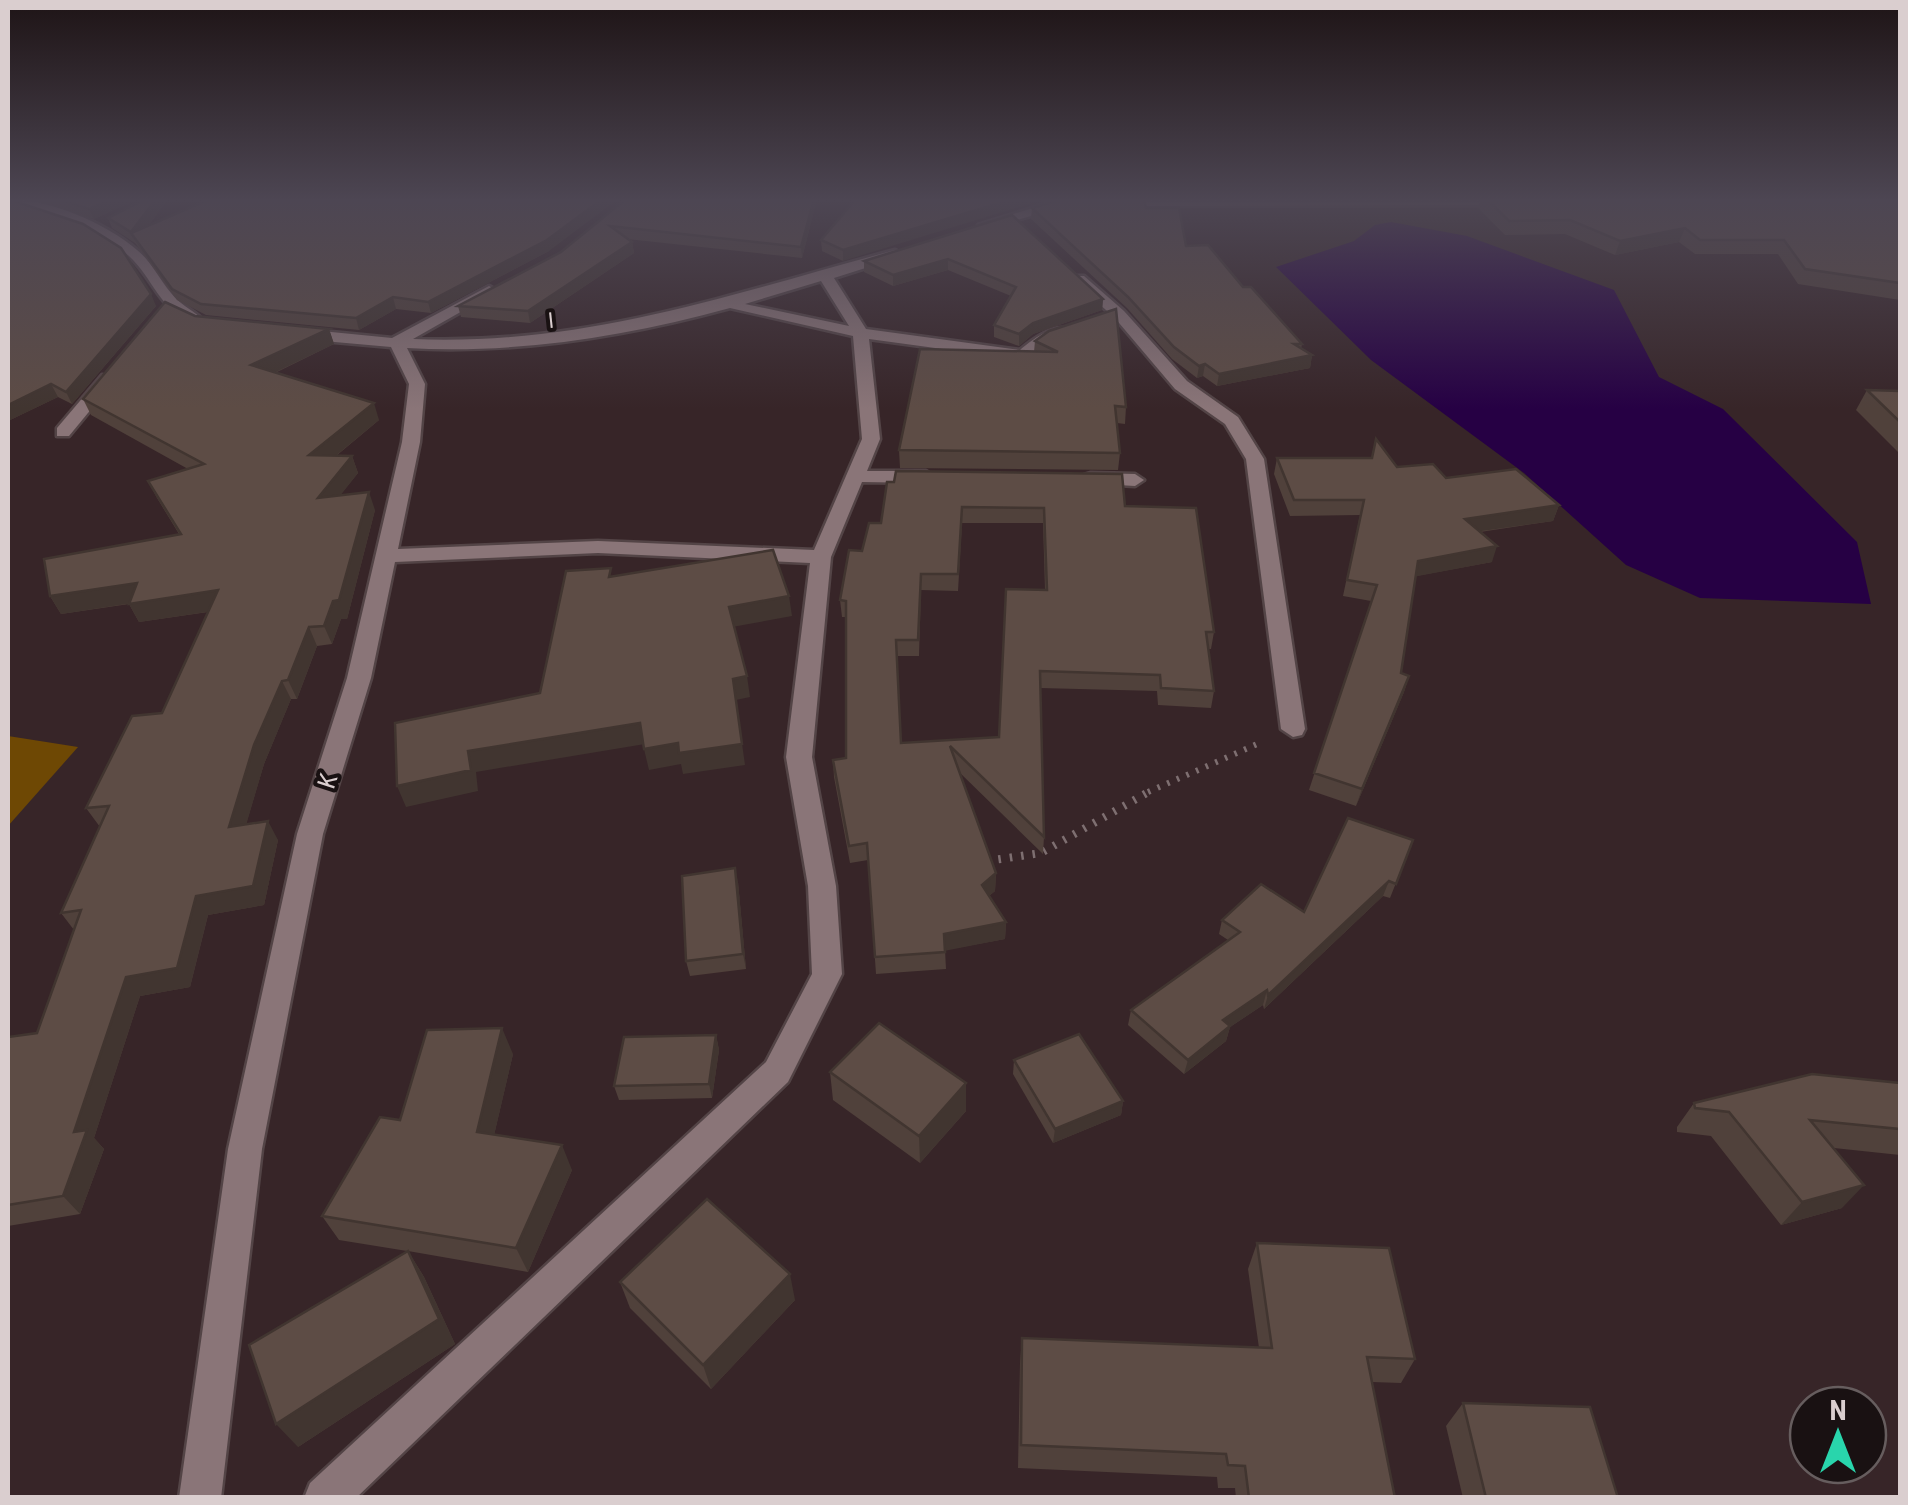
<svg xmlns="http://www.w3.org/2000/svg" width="1908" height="1505" font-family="'Roboto Condensed',sans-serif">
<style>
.green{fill:#6e4804}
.water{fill:#260044}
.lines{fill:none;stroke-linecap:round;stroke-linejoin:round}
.minor-casing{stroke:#534446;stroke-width:5}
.path-far1{stroke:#7e6f71;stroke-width:6;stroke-dasharray:2.5 8;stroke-linecap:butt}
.path{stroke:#7e6f71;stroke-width:8;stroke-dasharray:2.5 9;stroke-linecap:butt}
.minor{fill:#8a7578;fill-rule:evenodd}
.wall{fill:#50413b;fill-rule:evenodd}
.shaded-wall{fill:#413530}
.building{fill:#5d4c45;stroke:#413530;stroke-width:2.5;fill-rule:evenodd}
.labels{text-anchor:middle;stroke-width:8;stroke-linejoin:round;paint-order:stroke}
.far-street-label{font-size:22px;fill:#dacecf;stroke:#191112}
.street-label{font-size:25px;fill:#dacecf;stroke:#191112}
</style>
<rect width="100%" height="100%" fill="#372528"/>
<path class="green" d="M8,736l70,11 -70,79z"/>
<path class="water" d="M1391,222l76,14 147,54 45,87 64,32 134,133 14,62 -171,-6 -74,-33 -102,-92 -153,-113 -95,-93 78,-26 21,-16z"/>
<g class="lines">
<g class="minor-casing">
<g id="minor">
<path d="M8,199c41,0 98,24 129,51 15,12 22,29 34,43 8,11 20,16 30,25l-8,5c-33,-12 -40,-45 -64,-67 -34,-30 -80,-40 -121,-54z"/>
<path d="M1062,199l4,7 -81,23 -7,-4z"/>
<path d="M1110,199h407l1,2 -6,4 -400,1 -6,-4z"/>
<path d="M895,250l7,4 -2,3 -66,21 32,51 154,21c13,-11 37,-29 53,-19l-50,29 -154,-21 11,100 -13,32h59l9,6 -9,6 -64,-1 -31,75 -19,200 24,129 6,88 -54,108 -432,416h-52l6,-15 456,-421 46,-88 -4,-88 -22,-129 24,-194 -212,-10 -203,9 -24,116 -48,156 -61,315 -41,349h-42l49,-349 69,-315 50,-156 55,-236 7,-58 -18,-37 -90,-8 -8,-5 8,-5 91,9 97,-52 7,4 -2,3 -81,46c173,7 318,-45 482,-89zM821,281l28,45 -104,-22zM730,308l123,28 9,103 -48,111 -216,-9 -200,8 22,-107 5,-58 -18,-36c110,6 217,-11 323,-40z"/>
<path d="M1074,276h10l40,35 63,70 51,36 26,42 41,270 -3,6 -9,2 -12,-8 -35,-270 -21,-35 -50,-35 -61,-72 -40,-35z"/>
<path d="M102,375l14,4 -47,57h-12v-8z"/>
<path d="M1091,473l44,1 9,6 -9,6 -51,-3v-8z"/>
</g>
</g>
<path class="path-far1" d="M1148,792l114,-50"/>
<path class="path" d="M987,861l54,-8 111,-63"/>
<use href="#minor" class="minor"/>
</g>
<g class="wall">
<path d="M8,199l148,107 -84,98 -14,-7 -50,24z"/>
<path d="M32,199h106l-44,20z"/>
<path d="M146,199h22l-19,26 400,26 -118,62 -35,-4 -37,21 -153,-15 -29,-15 -42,-57 -23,-15 -4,-10z"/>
<path d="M626,199h191l-15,59 -175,-19 5,3 2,11 -104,70 -69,-6 -3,-11 103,-54z"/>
<path d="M856,199l-13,62 -21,-10 -1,-11z"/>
<path d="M1481,199h419v101l-102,-16 -20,-30h-83l-16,-12 -64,13 -50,-21 -60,1 -27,-27z"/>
<path d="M1032,208h114l40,38 57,41 59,57 -1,5 11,6 -2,13 -93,18 -14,-10 -6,2 -25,-19 -45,-51 -96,-89z"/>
<path d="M1012,215l91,84 -1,11 -69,24 -14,12 -25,-9v-12l17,-29 -63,-26 -55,16 -29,-14v-11z"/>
<path d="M195,316l134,13 5,15 -59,29 104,47 -43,36h16l6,17 -18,22 35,15 -28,109h-6l-9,25 -15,2 -20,53h-6l-27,65 -18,60 32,16 -14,65 -56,10 -18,72 -50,9 -46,142 10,11 -24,65 -72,12v-189l29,-4 37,-103 -13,-17 39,-86 -14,-19 76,-95 46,-101 -69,10 -10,-18 -68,10 -11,-18 129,-62 -22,-36 -9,-17 40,-12 -97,-54 -8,-16z"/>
<path d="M1049,331l77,76 -1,17 -8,-1 3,30 -2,17 -218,-2 -1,-18 135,-98 1,-11z"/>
<path d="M1867,390l33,1v63l-44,-44z"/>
<path d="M1277,458l120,9 162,38 -6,16 -73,11 12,30 -76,14 -15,97 8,3 -5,16 -48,114 -47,-16 62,-189 -28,-5 17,-81 -70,1 -16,-42z"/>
<path d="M887,482l238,24 89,126 -3,17h-3l6,42 -3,17 -53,-3 -1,-14 -117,-3 4,149 -1,17 -84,-82 37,101 -1,18 -6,5 17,26 -1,17 -60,11 1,19 -70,5 -8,-114 -18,3 -16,-86 -1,-17 13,-2v-141h-4l-2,-17 22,-49 19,-28zM962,523h81l2,67 -46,147 -98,6 -4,-87h22l2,-66 37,1z"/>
<path d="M1413,840l-23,58 -7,-2 -119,113 -1,-4 -33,22 -4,14 -42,33 -56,-49 3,-15 97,-70 -9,-6 3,-14 82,-8z"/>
<path d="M738,882l8,87 -56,7 -4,-15z"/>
<path d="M716,1035l3,15 -7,48 -93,2 -5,-14z"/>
<path d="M513,1054l-19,81 78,35 -44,102 -120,-21 16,26 31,67 -157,103 109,-196 -68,-11 -17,-24 78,-96z"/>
<path d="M1014,1060l109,41 -2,14 -68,28 -40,-69z"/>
<path d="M830,1072l136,11v28l-46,52 -87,-63z"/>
<path d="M1900,1083v72l-66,-7 8,60 -61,17 -70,-89 -34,-4v-5l17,-24z"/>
<path d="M1257,1243l158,116 -14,24 -29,-1 23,116h-159l-1,-10h-17l-1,-11 -199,-9 2,-105 2,-25 237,10 -11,-79z"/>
<path d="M620,1282l175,18 -84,89 -81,-81z"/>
<path d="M1463,1403l155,95h-155l-17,-72z"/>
</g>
<g class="shaded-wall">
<path d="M111,199h27l-44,20 -5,-10z"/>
<path d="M156,199h12l-31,42 -6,-8 4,10 -4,-11z"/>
<path d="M602,199h16l-69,52 -118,62 -3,-11z"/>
<path d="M814,199h3l-15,59 -1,-11z"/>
<path d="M1013,199h32l-202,62v-11z"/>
<path d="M1685,228l-6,14 -64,13 5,-14z"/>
<path d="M632,242l2,11 -104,70 -2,-12z"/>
<path d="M948,259v11l-55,16v-11z"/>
<path d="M151,294l5,12 -84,98 -6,-12z"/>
<path d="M393,297l3,12 -37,21 -3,-12z"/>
<path d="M1103,299l-1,11 -69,24 -14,12v-12l14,-11z"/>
<path d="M329,329l5,15 -77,37 -6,-16z"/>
<path d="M1312,355l-2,13 -93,18 2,-12z"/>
<path d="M1205,364l-2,12 -6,2 2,-12z"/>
<path d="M51,384l7,13 -50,24v-16z"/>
<path d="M374,403l5,17 -63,52 -7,-17z"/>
<path d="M352,456l6,17 -33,42 -7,-17z"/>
<path d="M369,492l6,18 -28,109h-6l-9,25 -8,-18z"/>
<path d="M1559,505l-6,16 -93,13 5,-15z"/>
<path d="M1497,546l-5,16 -79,15 5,-16z"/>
<path d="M137,583l9,18 -85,13 -11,-18z"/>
<path d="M218,590l9,19 -88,13 -10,-18z"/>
<path d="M789,596l3,20 -60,11 -3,-20z"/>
<path d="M309,627l8,19 -20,53 -9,-19z"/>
<path d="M747,676l3,21 -14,3 9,65 -62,9 -2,-10 -32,6 -5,-21 89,-70z"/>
<path d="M1409,676l-5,16 -48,114 6,-17z"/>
<path d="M282,681l9,18 -27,65 -24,82 -11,-19 25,-82z"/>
<path d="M640,723l5,21 -169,28 2,19 -72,16 -9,-21 71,-35z"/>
<path d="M268,821l10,19 -14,65 -56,10 -18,72 -50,9 -46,142 10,11 -24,65 -17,-18 11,-64 52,-155 70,-81z"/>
<path d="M735,868l3,14 8,87 -3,-15z"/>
<path d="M996,873l-1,18 -13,11v-17z"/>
<path d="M1389,881l-6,15 -119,113 4,-14z"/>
<path d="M1006,922l-1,17 -61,12v-17z"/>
<path d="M1267,990l-4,15 -33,22 -4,14 -42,33 4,-14 35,-40z"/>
<path d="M502,1028l11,26 -24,103 -12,-25z"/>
<path d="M716,1035l3,15 -7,48 -3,-14z"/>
<path d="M966,1083v28l-46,52 -1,-27z"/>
<path d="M1123,1101l-2,14 -68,28 2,-14z"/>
<path d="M562,1145l10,25 -44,102 -12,-24z"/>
<path d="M1864,1185l-22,23 -61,17 21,-23z"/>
<path d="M408,1251l16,26 31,67 -157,103 -22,-23z"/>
<path d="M790,1274l5,26 -84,89 -8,-24z"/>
</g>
<g class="building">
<path d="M8,199l75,25 38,24 30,46 -85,98 -15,-8 -43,21z"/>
<path d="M58,199h53l-22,10z"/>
<path d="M146,199h10l-25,33 -23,-14z"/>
<path d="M210,199h392l-55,41 -119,62 -35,-5 -37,21 -155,-14 -29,-15 -41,-56z"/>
<path d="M626,199h188l-13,48 -191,-21 22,16 -104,69 -70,-5 103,-54z"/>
<path d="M856,199h157l-170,51 -22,-10z"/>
<path d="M1487,199h413v84l-95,-14 -21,-29h-84l-15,-12 -65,13 -50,-21 -61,1z"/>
<path d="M1059,200h85l2,8h33l7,38 22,-1 35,42h8l51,57h-8l18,11 -93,19 -14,-10 -6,2 -25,-19 -46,-50 -96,-89z"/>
<path d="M1012,215l91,84 -70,24 -14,11 -25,-9 22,-38 -68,-28 -55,16 -29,-14z"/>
<path d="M165,302l30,14 134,13 -78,36 123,38 -65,52 43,1 -34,42 51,-6 -30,108 -6,1 -9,25 -15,1 -21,53 -6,1 -28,64 -25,82 39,-6 -15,65 -57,10 -19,72 -51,9 -52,155 13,-2 -24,66 -55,9v-168l29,-4 44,-123 -20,3 48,-107 -23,2 46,-92 30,-3 56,-123 -89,14 8,-21 -87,13 -6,-37 137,-25 -33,-53 56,-17 -121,-65z"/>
<path d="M1116,309l10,98 -11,-1 5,47 -221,-3 21,-101 138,3 -23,-11 14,-10z"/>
<path d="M1867,390l33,1v31z"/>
<path d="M1376,439l21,28 36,-3 13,14 70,-9 43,36 -94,14 32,27 -79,15 -17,112 8,3 -47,113 -48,-16 63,-188 -30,-5 17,-80h-70l-17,-42h95z"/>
<path d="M896,471l226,3 3,32 71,2 18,124h-8l8,59 -53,-3 -1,-13 -120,-4 4,166 -94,-91 46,127 -14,12 24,37 -62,12 1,18 -70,5 -8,-114 -18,3 -16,-86 13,-2v-157l-6,-1 9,-50 13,1 7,-28h12l6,-41h7zM962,507l82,1 3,82 -41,-1 -7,148 -98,6 -5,-103h22l3,-66h37z"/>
<path d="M773,550l16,46 -60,11 18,69 -14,3 9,65 -63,9 -1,-10 -34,6 -4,-26 -172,28 3,19 -74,16 -2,-63 145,-30 26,-122 45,-3 -2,9z"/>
<path d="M1348,818l65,22 -17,44 -7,-3 -121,114 -1,-5 -44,30 7,6 -42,34 -57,-50 109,-78 -18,-12 39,-36 43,28z"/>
<path d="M735,868l8,86 -57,7 -4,-85z"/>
<path d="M879,1023l87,60 -47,53 -89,-64z"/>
<path d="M502,1028l-25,104 85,13 -46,103 -194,-32 58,-99 20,3 27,-90z"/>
<path d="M1079,1034l44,67 -68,28 -41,-69z"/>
<path d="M716,1035l-7,49 -95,2 10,-49z"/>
<path d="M1812,1074l88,9v46l-90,-9 54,65 -62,17 -73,-90 -34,-4 -1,-5z"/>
<path d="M707,1199l83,75 -87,91 -83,-83z"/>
<path d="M1257,1243l132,5 26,111 -48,-2 28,141h-146l-4,-32 -17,-1 -2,-11 -205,-9 1,-107 250,10z"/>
<path d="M408,1251l31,68 -163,105 -27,-79z"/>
<path d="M1463,1403l127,4 28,91h-132z"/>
</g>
<linearGradient id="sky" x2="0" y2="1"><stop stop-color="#1e1416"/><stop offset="0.49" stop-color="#4d4653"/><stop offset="1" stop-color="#4d4653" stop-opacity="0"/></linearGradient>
<rect width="1908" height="409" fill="url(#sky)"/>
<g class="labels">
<g class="far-street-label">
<text transform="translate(551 320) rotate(-6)" y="8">I</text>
</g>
<g class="street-label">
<text transform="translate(327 781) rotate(-72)" y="9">K</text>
</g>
</g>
<rect width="1908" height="1505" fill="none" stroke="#dacecf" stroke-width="20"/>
<g transform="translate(1838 1435)"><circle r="48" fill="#191112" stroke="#665d5e" stroke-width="2.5"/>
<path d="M0-8L18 38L0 25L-18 38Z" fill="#29d5ac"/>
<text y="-15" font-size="28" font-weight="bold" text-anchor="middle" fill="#dacecf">N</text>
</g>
</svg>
